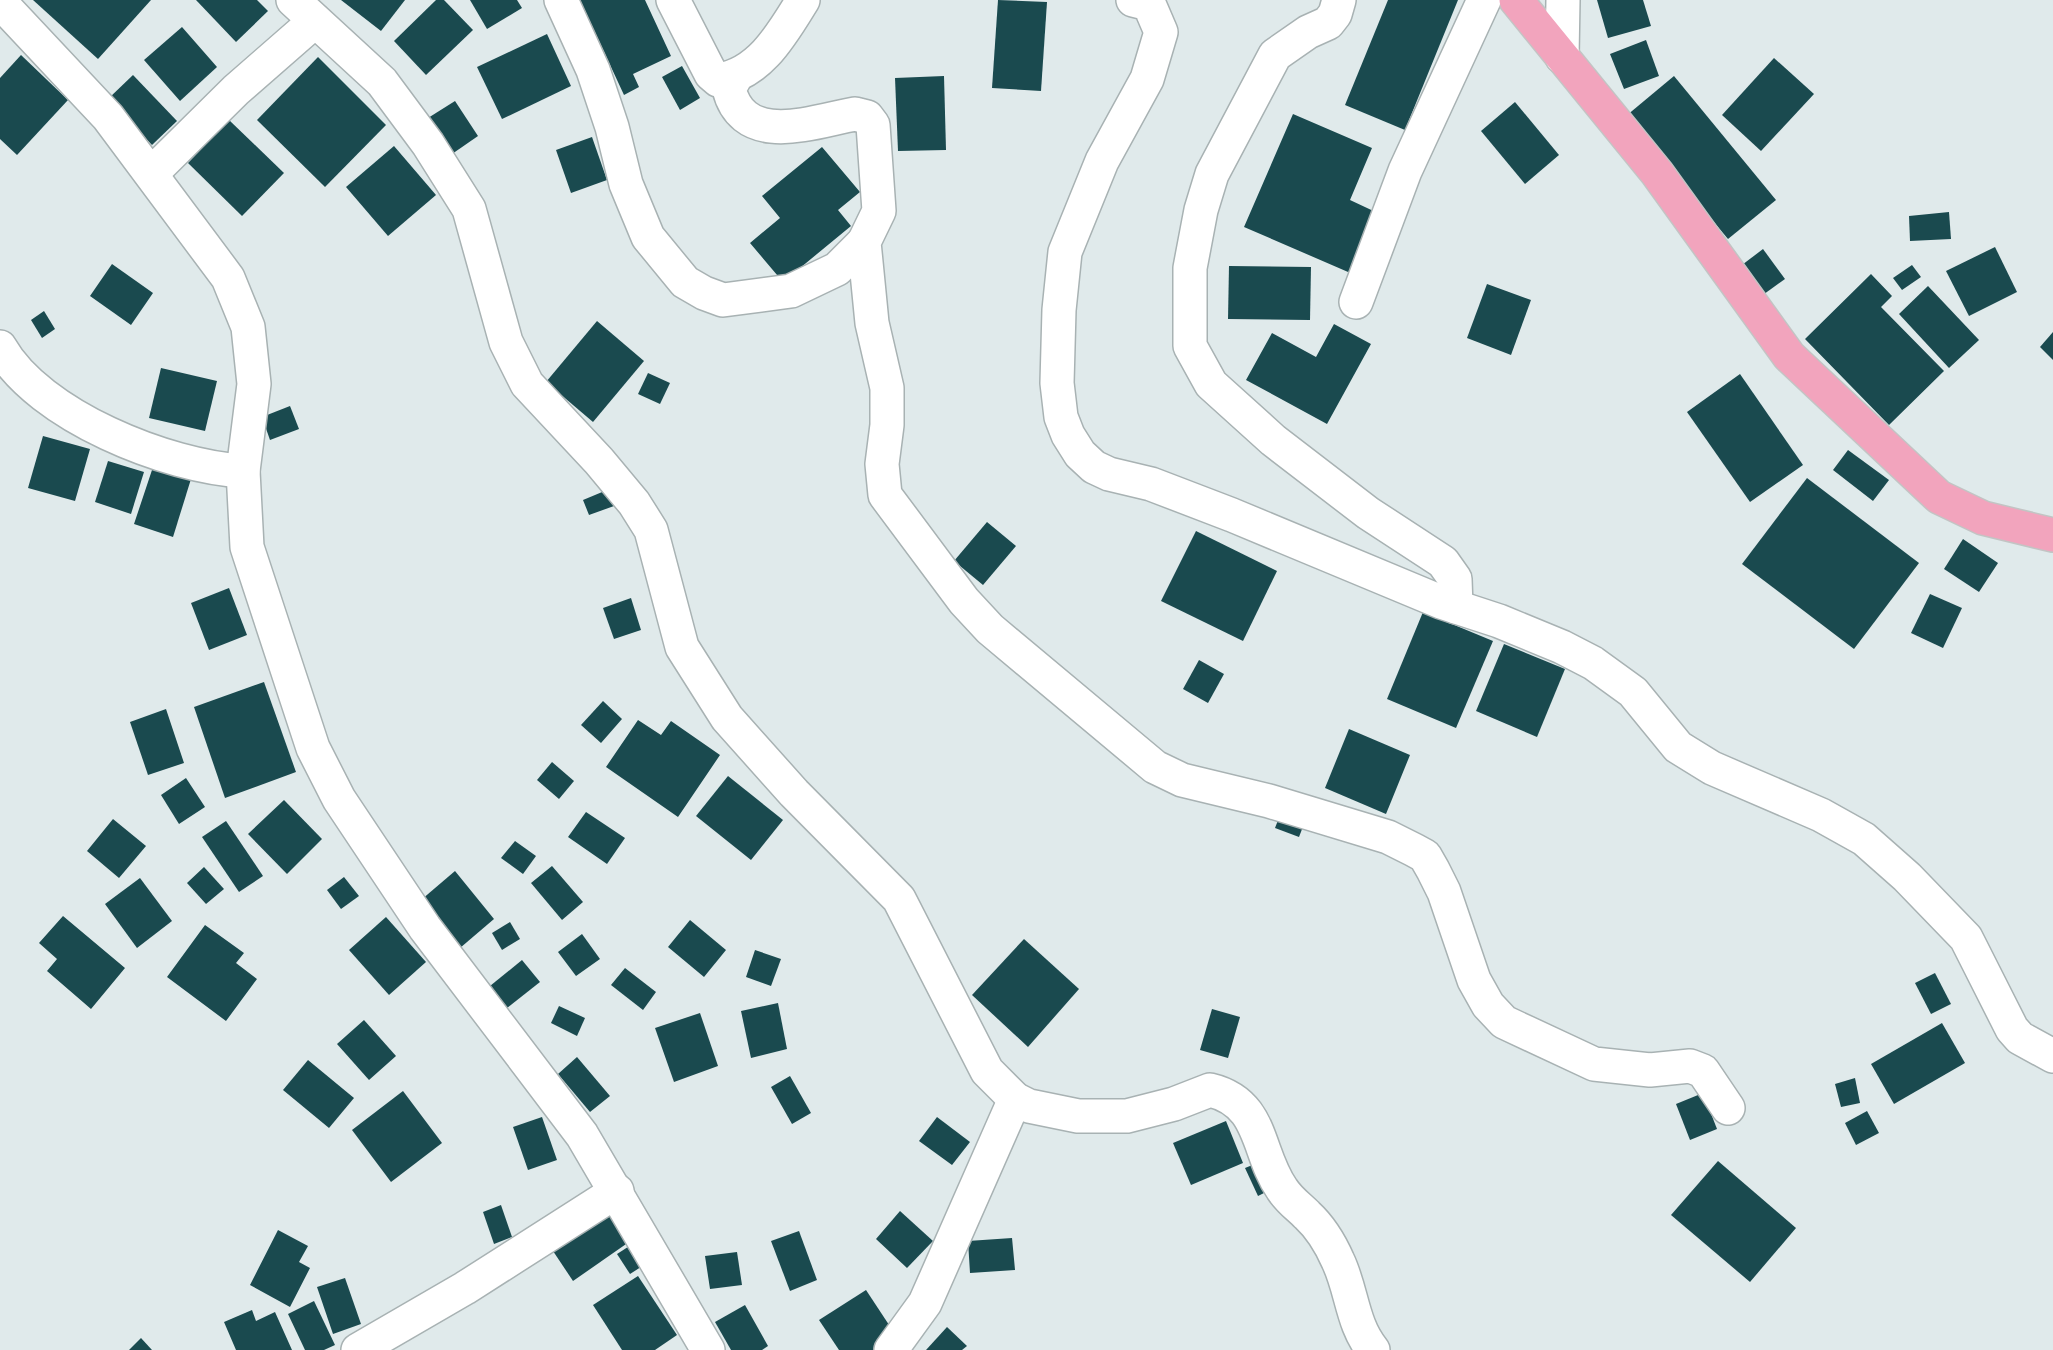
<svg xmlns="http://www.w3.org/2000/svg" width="2053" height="1350" font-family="Helvetica,sans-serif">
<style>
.building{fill:#1a4a4f}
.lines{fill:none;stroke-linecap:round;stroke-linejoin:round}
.minor-casing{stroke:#a8b2b3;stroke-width:36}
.primary-casing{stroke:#c3c4c4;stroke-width:36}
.minor{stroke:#fff;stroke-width:33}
.primary{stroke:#f2a4bd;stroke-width:33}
</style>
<rect width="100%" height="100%" fill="#e0eaeb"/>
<g class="building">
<path d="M33,0h118l-53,59z"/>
<path d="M196,0h61l11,11 -32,31z"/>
<path d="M341,0h64l-24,31z"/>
<path d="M436,0h8l29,30 -47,45 -32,-34z"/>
<path d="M470,0h47l5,8 -35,21z"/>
<path d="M580,0h65l26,56 -38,18 6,13 -15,8z"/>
<path d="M998,0l49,2 -6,89 -49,-3z"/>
<path d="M1388,0h70l-53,130 -60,-25z"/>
<path d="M1597,0h46l8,26 -43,12z"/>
<path d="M182,27l35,40 -37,34 -36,-41z"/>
<path d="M547,34l24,52 -69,33 -25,-52z"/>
<path d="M1646,40l13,36 -35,13 -14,-35z"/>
<path d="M21,55l47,45 -51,55 -17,-16v-61z"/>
<path d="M318,57l68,68 -61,62 -68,-67z"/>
<path d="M1774,58l40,36 -53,57 -39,-36z"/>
<path d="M682,66l18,32 -20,12 -18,-33z"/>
<path d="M133,75l44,46 -25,24 -44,-46z"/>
<path d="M944,76l2,74 -48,1 -3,-73z"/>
<path d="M1674,76l102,124 -48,39 -102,-123z"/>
<path d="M455,101l23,35 -26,18 -24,-36z"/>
<path d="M1515,102l44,53 -34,29 -44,-53z"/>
<path d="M1293,114l79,34 -22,52 32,15 -27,60 -111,-48z"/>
<path d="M229,120l55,53 -42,43 -54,-53z"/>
<path d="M592,137l15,43 -36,13 -15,-43z"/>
<path d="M394,146l42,49 -48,41 -42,-49z"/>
<path d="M822,147l38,45 -22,18 13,16 -68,56 -33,-39 30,-25 -18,-22z"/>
<path d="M1949,212l2,27 -41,2 -1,-25z"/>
<path d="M1995,247l22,45 -48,24 -23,-45z"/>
<path d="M1763,249l22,30 -25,18 -22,-29z"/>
<path d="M112,264l41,29 -22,32 -41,-29z"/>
<path d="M1912,265l9,12 -19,13 -9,-12z"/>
<path d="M1229,266l82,1 -1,53 -82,-1z"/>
<path d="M1871,274l21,22 -11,11 63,64 -55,54 -84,-86z"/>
<path d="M1487,284l44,16 -20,55 -44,-17z"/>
<path d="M1928,286l51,54 -30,28 -50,-54z"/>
<path d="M44,311l11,18 -13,9 -11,-18z"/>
<path d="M597,321l47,40 -51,61 -47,-40z"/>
<path d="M1334,324l37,20 -44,80 -81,-44 26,-47 44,24z"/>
<path d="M2053,332v28l-13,-13z"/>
<path d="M161,368l56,13 -12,50 -56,-13z"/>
<path d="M648,373l22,10 -10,21 -22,-10z"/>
<path d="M1740,374l63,91 -53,37 -63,-90z"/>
<path d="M290,406l9,23 -29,11 -8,-23z"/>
<path d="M43,436l47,13 -15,52 -47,-13z"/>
<path d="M1848,450l41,30 -16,21 -40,-31z"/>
<path d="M108,461l36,11 -13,42 -36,-12z"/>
<path d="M153,467l38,12 -18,58 -39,-13z"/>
<path d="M1807,478l112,85 -65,86 -112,-85z"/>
<path d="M607,490l7,16 -25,9 -6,-15z"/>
<path d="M987,522l29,24 -33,39 -29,-24z"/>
<path d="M1196,531l81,40 -34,70 -82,-40z"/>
<path d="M1963,539l35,24 -19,29 -35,-23z"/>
<path d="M229,588l18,47 -38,15 -18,-47z"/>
<path d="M1930,594l32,14 -19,40 -32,-15z"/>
<path d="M631,598l10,32 -27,9 -11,-31z"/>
<path d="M1423,612l70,29 -37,87 -69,-29z"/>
<path d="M1504,644l61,25 -28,68 -61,-26z"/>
<path d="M1199,660l25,14 -16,29 -25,-14z"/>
<path d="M264,682l32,90 -71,26 -31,-91z"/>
<path d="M603,701l19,18 -21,24 -20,-18z"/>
<path d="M166,709l18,54 -36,12 -18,-53z"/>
<path d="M638,720l23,15 10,-14 49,34 -42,62 -72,-50z"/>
<path d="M1349,729l61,26 -24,59 -61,-26z"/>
<path d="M552,762l22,19 -15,18 -22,-19z"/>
<path d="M728,776l55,44 -32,40 -55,-44z"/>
<path d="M186,778l19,29 -26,17 -18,-29z"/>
<path d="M284,800l38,39 -35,35 -39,-40z"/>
<path d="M586,812l39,26 -18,26 -39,-27z"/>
<path d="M1280,815l24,9 -5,13 -24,-9z"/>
<path d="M113,819l33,27 -27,32 -32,-27z"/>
<path d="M226,821l37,55 -24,16 -37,-55z"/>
<path d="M515,841l21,15 -13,18 -22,-16z"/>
<path d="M552,866l31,36 -21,18 -31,-37z"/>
<path d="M204,867l20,22 -18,15 -19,-21z"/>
<path d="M455,871l39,48 -34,29 -39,-48z"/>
<path d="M344,877l15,19 -18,13 -14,-19z"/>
<path d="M140,878l32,43 -35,27 -32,-44z"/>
<path d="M63,916l62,52 -34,41 -44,-38 10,-12 -18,-16z"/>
<path d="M386,917l40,45 -37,33 -40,-45z"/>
<path d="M690,920l36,30 -22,27 -36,-30z"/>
<path d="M510,922l10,17 -18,11 -10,-17z"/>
<path d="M205,925l39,28 -8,10 21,16 -31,42 -59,-44z"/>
<path d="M582,934l18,25 -24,17 -18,-24z"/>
<path d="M1024,939l55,50 -51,58 -56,-52z"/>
<path d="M755,950l26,9 -10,27 -25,-9z"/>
<path d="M522,960l18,22 -33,26 -17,-22z"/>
<path d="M625,968l31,24 -13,18 -32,-25z"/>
<path d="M1935,973l16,31 -20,10 -16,-31z"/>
<path d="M778,1003l9,46 -36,9 -10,-47z"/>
<path d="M559,1006l26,12 -8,18 -26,-13z"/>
<path d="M1212,1009l28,8 -12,41 -28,-8z"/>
<path d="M700,1013l18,53 -44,16 -19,-54z"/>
<path d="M364,1020l32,36 -27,24 -32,-36z"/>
<path d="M1942,1023l23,40 -71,41 -23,-40z"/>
<path d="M577,1057l33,39 -20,16 -32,-38z"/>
<path d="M308,1060l46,38 -25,30 -46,-38z"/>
<path d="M790,1076l21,37 -19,11 -21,-37z"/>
<path d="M1855,1078l5,25 -19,4 -6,-23z"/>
<path d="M403,1091l39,52 -51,39 -39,-52z"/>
<path d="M1703,1093l14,36 -27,11 -14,-36z"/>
<path d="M1867,1111l12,22 -23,12 -11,-22z"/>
<path d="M542,1117l15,43 -29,10 -15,-43z"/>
<path d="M937,1117l33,25 -18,23 -33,-24z"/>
<path d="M1226,1121l17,42 -52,22 -18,-42z"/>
<path d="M1718,1161l78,67 -46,54 -79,-67z"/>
<path d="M1260,1162l12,27 -14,7 -13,-28z"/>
<path d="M501,1205l11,32 -18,7 -11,-32z"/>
<path d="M607,1210l22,32 -56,39 -22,-33z"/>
<path d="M900,1211l33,30 -26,27 -31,-29z"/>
<path d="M278,1230l30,16 -9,16 11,6 -20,39 -40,-22z"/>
<path d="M799,1231l18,49 -27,11 -19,-50z"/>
<path d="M1012,1238l3,32 -45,3 -2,-32z"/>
<path d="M631,1245l13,20 -14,9 -13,-20z"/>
<path d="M737,1252l5,33 -32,4 -5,-33z"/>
<path d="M638,1276l39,59 -22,15h-33l-29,-45z"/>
<path d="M345,1278l16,46 -28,10 -16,-47z"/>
<path d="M866,1290l31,47 -20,13h-38l-20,-30z"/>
<path d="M314,1301l21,44 -11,5h-19l-17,-36z"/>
<path d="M745,1305l23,41 -6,4h-31l-16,-28z"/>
<path d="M252,1310l4,11 19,-9 17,38h-56l-12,-28z"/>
<path d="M947,1327l20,19 -5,4h-36z"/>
<path d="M141,1338l11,12h-23z"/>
</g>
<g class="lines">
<g class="minor-casing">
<g id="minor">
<path d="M293,0l89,82 46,62 41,65 37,133 21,42 72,77 35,42 17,27 31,117 45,71 67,75 105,106 88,172 28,28 14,7 49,10h49l47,-12 36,-14c54,13 46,62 72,99 7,11 16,17 25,26 13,12 24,30 31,46 14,29 14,64 35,89"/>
<path d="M561,0l32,70 19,57 14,57 22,53 37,45 19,11 19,7 68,-9 46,-22 27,-27"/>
<path d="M673,0l38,74 7,6c42,-6 64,-46 85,-80"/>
<path d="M1133,0l16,4 12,28 -14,47 -45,82 -37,91 -6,58 -2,73 4,34 7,18 12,19 14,13 15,7 42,10 81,31 209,87 58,19 63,26 31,16 40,29 45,55 34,21 109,47 43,24 43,38 59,61 46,91 8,9 33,18"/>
<path d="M1339,0l-4,14 -7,9 -20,9 -33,23 -63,119 -11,36 -11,58v78l21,38 62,56 95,73 75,49 12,17 1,28"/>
<path d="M0,2l108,115 120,161 20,49 6,57 -11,87 4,76 66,201 26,51 86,129 157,207 126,215"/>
<path d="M1562,57l1,-57"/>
<path d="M735,78l-6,11c15,60 86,32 126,25l12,3 6,8 6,86 -15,31 8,81 15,65v37l-5,39 3,31 79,106 26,28 165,138 27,13 87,21 119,36 26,13 11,6 8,14 11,22 30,88 14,25 16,17 90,42 56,6 40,-4 13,5 25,37"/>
<path d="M152,173l84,-83 79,-69"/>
<path d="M1356,302l49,-131 79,-171"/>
<path d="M0,347c39,69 168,120 243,124"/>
<path d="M358,1350l107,-62 152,-97"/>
<path d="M891,1350l34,-47 90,-204"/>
</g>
</g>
<g class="primary-casing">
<path id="primary" d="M1516,0l141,173 132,183 150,141 44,21 70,17"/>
</g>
<use href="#minor" class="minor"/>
<use href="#primary" class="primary"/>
</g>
</svg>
